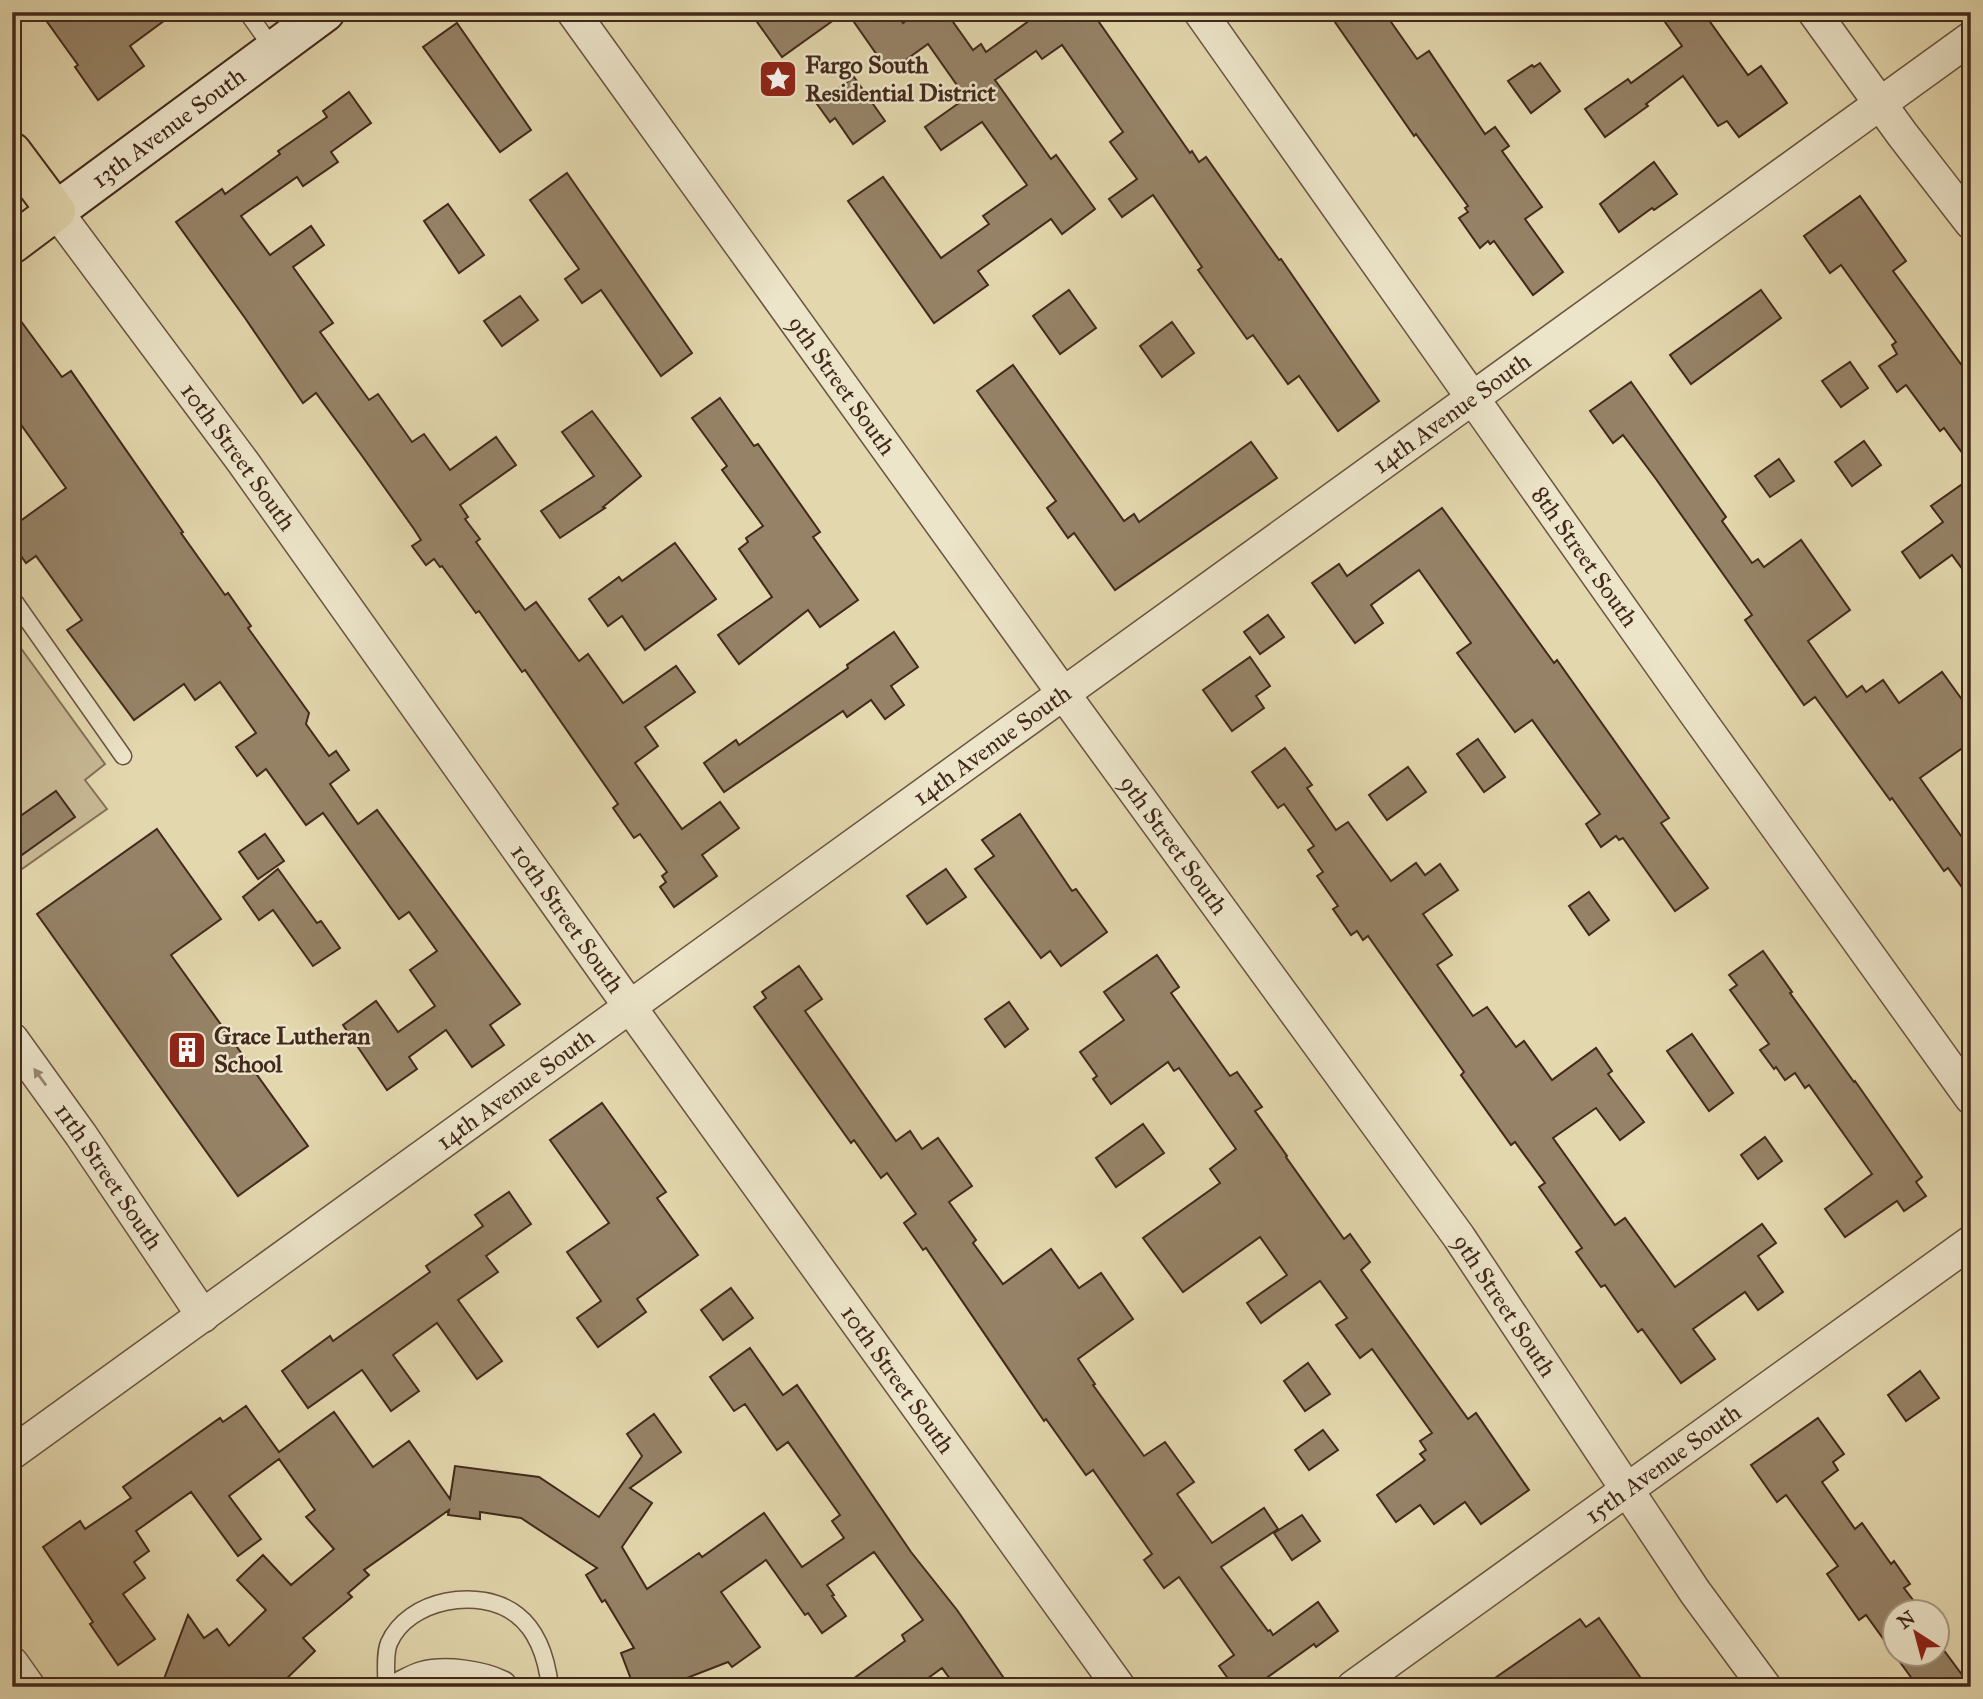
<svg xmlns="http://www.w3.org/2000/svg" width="1983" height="1699" font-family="'IM FELL Great Primer',serif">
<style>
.green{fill:#c8b994;stroke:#857158;stroke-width:2}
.building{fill:#968367;stroke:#42291c;stroke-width:2}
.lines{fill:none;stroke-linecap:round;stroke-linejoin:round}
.lane-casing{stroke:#6a5440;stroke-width:19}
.street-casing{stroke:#6a5440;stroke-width:35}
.secondary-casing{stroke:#42291c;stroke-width:42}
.primary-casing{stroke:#42291c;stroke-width:42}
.lane{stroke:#ede5ca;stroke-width:16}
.street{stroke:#ede5ca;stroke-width:32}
.secondary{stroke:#ede5ca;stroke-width:38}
.primary{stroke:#e3d7ad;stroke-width:38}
.oneway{fill:#988773}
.labels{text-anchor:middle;stroke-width:5;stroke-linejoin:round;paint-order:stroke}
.poi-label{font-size:24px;font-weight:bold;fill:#42291c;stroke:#ede5ca;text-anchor:start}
.street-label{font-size:24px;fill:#42291c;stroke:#ede5ca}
</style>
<rect width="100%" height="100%" fill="#e3d7ad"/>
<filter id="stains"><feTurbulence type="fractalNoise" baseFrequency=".00286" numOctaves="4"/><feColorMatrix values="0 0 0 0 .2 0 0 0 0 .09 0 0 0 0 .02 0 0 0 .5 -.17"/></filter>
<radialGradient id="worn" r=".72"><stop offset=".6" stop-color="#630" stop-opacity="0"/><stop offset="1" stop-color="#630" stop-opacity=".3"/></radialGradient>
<path class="green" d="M12,636l93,128 -20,16 22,29 -95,67z"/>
<g class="building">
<path d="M40,12h136l-46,34 14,20 -46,34 -23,-33 3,-2z"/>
<path d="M750,12h95l-63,45z"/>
<path d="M847,12h48l8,11 15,-11h28l27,38 8,-6 5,8 55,-40h51l98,141 2,-2 7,11 7,-5 73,103 2,-1 98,142 -41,30 -39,-55 -11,8 -35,-49 -6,4 -49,-69 4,-3 -49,-72 -31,22 -13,-18 28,-20 -27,-37 13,-10 -61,-87 -20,14 -6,-8 -41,29 56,79 5,-4 39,54 -33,25 -11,-15 -73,52 10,14 -54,38 -86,-122 35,-24 58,81 48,-34 -6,-8 44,-31 -45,-63 -41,28 -16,-23 41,-29 -38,-54 -39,28z"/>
<path d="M1328,12h56l33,47 12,-8 56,83 10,-7 14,19 -7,5 40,56 -17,12 38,53 -30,23 -39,-54 -4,3 -2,-3 -8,7 -21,-30 9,-6 -3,-4 3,-2 -52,-72 -2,2z"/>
<path d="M1658,12h45l45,63 13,-9 26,37 -48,34 -12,-16 -9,5 -35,-50 -37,28 2,2 -43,31 -20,-28 43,-30 3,4 51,-37z"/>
<path d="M457,23l74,107 -31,22 -77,-105z"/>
<path d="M1540,63l20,28 -29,22 -23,-32 24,-16 2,2z"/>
<path d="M854,77l31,44 -32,23 -18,-26 -5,4 -13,-18z"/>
<path d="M349,92l22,31 -40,29 7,10 -35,24 -6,-9 -56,39 29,39 41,-29 13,19 -31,22 40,56 -13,9 49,68 9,-6 34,48 12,-8 26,36 46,-33 20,28 -56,40 8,12 -3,2 15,20 -4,3 49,68 11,-8 43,59 9,-7 35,49 53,-37 19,26 -50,35 13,19 -23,17 47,66 38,-27 19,26 -37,27 15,21 -43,31 -14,-20 6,-5 -4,-6 5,-4 -27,-38 -6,4 -21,-30 5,-4 -93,-134 -3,2 -43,-61 -3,2 -34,-47 -2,1 -6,-8 -8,6 -14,-19 9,-6 -7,-11 -54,-76 -44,-60 -13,10 -58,-85 -69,-96 46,-33 3,5 55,-40 -2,-3 49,-34 -4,-6z"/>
<path d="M1654,162l23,32 -23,16 -2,-2 -33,24 -19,-28z"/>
<path d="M567,173l125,180 -31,23 -60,-86 -19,13 -17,-24 14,-10 -49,-69z"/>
<path d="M1860,196l46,65 -13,10 78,107v87l-27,-37 -4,3 -34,-46 -9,7 -18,-26 18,-12 -5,-9 4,-3 -55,-77 -11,8 -26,-37z"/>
<path d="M448,204l36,51 -25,18 -35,-52z"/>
<path d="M1069,290l27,38 -36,26 -27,-38z"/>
<path d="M1761,290l20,28 -90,66 -21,-29z"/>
<path d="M520,296l18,24 -36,26 -18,-25z"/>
<path d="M12,309l50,68 9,-6 112,161 -2,1 44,62 3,-2 23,33 -3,2 61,85 -3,11 23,32 7,-5 13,19 -19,14 28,40 19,-14 143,194 -30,21 14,20 -32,22 -26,-37 -37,27 8,12 -30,21 -44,-65 33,-24 22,31 37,-26 -25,-36 27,-19 -28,-39 -10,7 -76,-106 -17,12 -40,-56 -9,7 -21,-29 20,-14 -36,-51 -25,18 -11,-16 -50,36 -67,-90 15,-10 -46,-64 -10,7 -14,-20v-16l54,-39 -54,-76z"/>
<path d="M1172,322l22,31 -32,24 -22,-31z"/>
<path d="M1850,362l18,26 -27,19 -19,-26z"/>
<path d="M1013,365l111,156 10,-7 5,8 112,-80 26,36 -162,112 -41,-57 -6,5 -21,-30 9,-7 -79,-110z"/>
<path d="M1631,382l95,135 -4,4 30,42 6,-4 6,8 37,-27 49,70 -42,31 39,56 15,-11 4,6 17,-12 16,23 43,-31 29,40v30l-51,36 51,72v50l-23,-32 -4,3 -52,-73 -2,2 -75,-103 -11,8 -59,-85 7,-5 -96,-136 -33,-44 -10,8 -23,-32z"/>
<path d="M720,398l34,48 4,-2 62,88 -7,5 45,63 -38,27 -12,-17 -69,54 -21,-29 54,-38 -33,-48 9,-7 -2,-4 17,-12 -41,-56 5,-4 -35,-48z"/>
<path d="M592,411l49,65 -38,31 2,1 -45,30 -19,-27 53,-35 -32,-44z"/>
<path d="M1864,441l17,24 -29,21 -17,-24z"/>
<path d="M1779,459l15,22 -24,16 -15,-21z"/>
<path d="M1971,478v103l-19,-26 -32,23 -18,-26 41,-30 -12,-16z"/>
<path d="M1442,508l112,155 3,-3 112,158 -8,5 47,65 -33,23 -52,-73 -4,2 -3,-4 -15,11 -15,-23 14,-10 -68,-94 -17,12 -58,-79 14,-10 -52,-73 -48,35 12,18 -28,20 -43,-60 27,-19 8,12z"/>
<path d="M675,543l41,56 -71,51 -23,-34 -14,10 -19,-27 30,-22 3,4z"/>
<path d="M1268,615l16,22 -24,17 -16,-22z"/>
<path d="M894,632l24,35 -27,19 13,19 -19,14 -14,-19 -24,17 -4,-6 -119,81 -20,-29 32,-23 3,5 109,-77 -1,-3z"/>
<path d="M1250,657l20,29 -14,10 8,12 -32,23 -29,-41z"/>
<path d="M1478,739l27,38 -21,15 -27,-38z"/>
<path d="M1285,748l27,37 -5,3 29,42 12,-8 43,59 25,-18 9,12 15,-11 18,26 -35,24 29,41 -15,10 36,51 14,-9 29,40 8,-6 28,39 44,-32 16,23 -4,3 36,48 -24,18 -24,-32 -43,30 62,87 10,-7 50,69 87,-63 14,19 -18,13 25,36 -25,18 -13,-18 -52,37 22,30 -34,24 -39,-54 -4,3 -33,-47 -4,2 -25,-35 6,-4 -43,-61 6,-4 -30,-41 -4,3 -50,-70 3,-3 -96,-136 -5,4 -6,-9 -6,4 -18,-26 5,-3 -21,-30 6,-4 -15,-22 6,-4 -30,-42 -6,4 -26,-36z"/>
<path d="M1408,767l18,25 -39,28 -18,-25z"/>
<path d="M56,791l19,26 -63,45v-40z"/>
<path d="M1020,814l52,77 4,-2 31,43 -46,34 -11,-15 -9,7 -66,-89 19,-13 -12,-16z"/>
<path d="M157,829l64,90 -50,36 137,191 -70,50 -201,-282z"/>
<path d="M265,834l19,27 -26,18 -19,-27z"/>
<path d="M278,869l39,54 4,-2 19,27 -27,18 -40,-56 -14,10 -16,-23z"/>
<path d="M946,869l20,28 -39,27 -20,-28z"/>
<path d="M1589,892l20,28 -20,15 -20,-29z"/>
<path d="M1763,951l29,41 -2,1 64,89 1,-1 67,96 -6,5 10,14 -22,15 -7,-10 -52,36 -20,-28 47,-35 -63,-89 -4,3 -10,-15 -10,7 -9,-13 -2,2 -14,-19 9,-6 -39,-54 7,-5 -8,-10z"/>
<path d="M1157,955l22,32 -8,6 59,83 7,-4 25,35 -7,4 32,45 -1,1 58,82 6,-5 20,28 -9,8 107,149 8,-6 53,77 -48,34 -16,-22 -31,22 -14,-19 -24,17 -19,-27 48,-35 -5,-6 6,-4 -6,-9 12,-8 -60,-84 -12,9 -24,-33 11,-7 -27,-37 -59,42 -14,-20 40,-28 -27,-38 -77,55 -40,-54 77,-55 -10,-14 26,-20 -57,-81 -5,3 -6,-9 -57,42 -18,-25 4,-3 -17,-24 44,-32 -20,-28z"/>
<path d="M799,966l23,33 -17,12 91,130 14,-10 12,18 16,-11 34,48 -23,16 27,38 -3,3 30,41 48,-35 28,39 22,-15 32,46 -55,40 17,25 -2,1 51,71 21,-14 29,40 -17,12 35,49 52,-35 14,21 -57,38 47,64 2,-1 3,5 45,-33 20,29 -22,16 -2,-3 -60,43h-20l-15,-21 15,-11 -55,-78 -15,11 -20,-28 8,-6 -59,-84 -7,5 -40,-56 -2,2 -118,-173 -3,2 -19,-27 12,-9 -29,-41 -6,5 -27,-38 -3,3 -97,-136 12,-9 -4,-6z"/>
<path d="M1009,1002l19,27 -23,18 -20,-28z"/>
<path d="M1692,1034l41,59 -24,18 -42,-60z"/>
<path d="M602,1103l64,89 -9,6 41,57 -61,44 9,13 -48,35 -21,-29 24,-17 -34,-49 42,-29 -59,-83z"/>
<path d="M1143,1124l21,29 -48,34 -20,-29z"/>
<path d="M1765,1137l17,24 -24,18 -17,-24z"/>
<path d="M509,1192l22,32 -45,32 12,16 -40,28 44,61 -25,18 -40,-56 -44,32 26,36 -28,20 -29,-41 -54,38 -26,-37 48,-35 3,5 97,-69 -4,-6 57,-40 -8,-11z"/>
<path d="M731,1288l22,30 -30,22 -22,-30z"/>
<path d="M750,1348l33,47 14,-10 114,167 46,58 53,77h-54l-14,-19 -26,19h-74l63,-46 -3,-6 21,-15 -49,-68 -47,33 7,10 -2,1 14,20 -24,17 -14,-20 -3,2 -39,-55 -45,32 39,55 -28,20 -4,-5 -49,19 3,6h-48l-13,-34 13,-5 -29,-48 -3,2 -16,-27 11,-7 -76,-50 -41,-6v7l-32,-4 1,-5 -85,60 5,5 -21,18 4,4 -49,41 12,13 -37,36h-117l27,-72 16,23 13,-9 12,17 37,-36 -29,-30 26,-25 28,30 43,-36 -28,-32 9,-7 -36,-51 -50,37 32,43 -23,17 -47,-64 -55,39 13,20 -15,11 11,16 -22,16 32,45 -37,26 -28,-41 3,-2 -50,-75 37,-26 5,8 46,-31 -8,-11 97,-69 3,4 23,-16 33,46 55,-40 39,55 36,-26 41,58 5,-33 84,11 60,40 43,-61 -15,-22 27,-20 27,38 -51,36 22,15 -30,44 25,42 52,-36 3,4 62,-44 38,54 42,-29 -12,-17 8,-6 -52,-73 -11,8 -32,-46 -11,7 -24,-34z"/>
<path d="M1308,1363l22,31 -25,17 -21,-30z"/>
<path d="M1920,1371l19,27 -33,23 -18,-26z"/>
<path d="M1818,1418l26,36 -11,8 5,8 -16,12 33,47 7,-6 29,41 3,-3 16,23 -6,4 9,12 -3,2 7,10h-22v42h42v-13l34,46h-53l-52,-72 -7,5 -32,-46 11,-8 -52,-71 -9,7 -26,-37z"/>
<path d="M1323,1430l15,20 -29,20 -14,-20z"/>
<path d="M1302,1515l18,26 -28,19 -18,-27z"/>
<path d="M1599,1618l48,69h-165l98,-68 6,8z"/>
</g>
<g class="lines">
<g class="lane-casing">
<g id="lane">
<path d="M247,12l27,38"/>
<path d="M12,598l111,158"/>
<path d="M386,1687c1,-13 -2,-32 3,-44 19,-44 91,-57 128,-28 22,17 30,46 33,72"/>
</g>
</g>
<g class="street-casing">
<g id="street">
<path id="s1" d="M573,12l490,681 396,544 236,355 70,95"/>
<path id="s2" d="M1200,12l495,701 276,385"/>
<path d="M1814,12l88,122 69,89"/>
<path id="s3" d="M56,211l187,251 387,545 489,680"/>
<path id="s4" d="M12,1039l69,96 122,181"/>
<path id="s5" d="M12,1453l1959,-1415"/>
<path d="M12,1663l17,24"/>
<path d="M403,1687c6,-3 13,-7 20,-9 22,-6 58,-1 78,9"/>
<path id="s6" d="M1353,1687l618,-445"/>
</g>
</g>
<g class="secondary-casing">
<g id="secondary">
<path id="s7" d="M56,211l269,-199"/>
</g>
</g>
<g class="primary-casing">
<path id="primary" d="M12,152l44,59 -44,33"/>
</g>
<use href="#lane" class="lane"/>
<use href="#street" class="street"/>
<use href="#secondary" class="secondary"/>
<use href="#primary" class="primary"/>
</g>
<defs><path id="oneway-solid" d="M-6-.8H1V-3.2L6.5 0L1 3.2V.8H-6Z" transform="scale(1.75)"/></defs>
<use class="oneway" href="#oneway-solid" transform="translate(40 1077) rotate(-126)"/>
<defs>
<g id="sight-square" transform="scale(2.0125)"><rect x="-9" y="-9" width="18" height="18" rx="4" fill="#8f2418" stroke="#ede5ca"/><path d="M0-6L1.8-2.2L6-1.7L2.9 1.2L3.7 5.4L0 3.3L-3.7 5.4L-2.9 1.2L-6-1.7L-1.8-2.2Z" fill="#fff"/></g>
<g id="building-square" transform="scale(2.0125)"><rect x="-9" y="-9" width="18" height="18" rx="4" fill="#8f2418" stroke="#ede5ca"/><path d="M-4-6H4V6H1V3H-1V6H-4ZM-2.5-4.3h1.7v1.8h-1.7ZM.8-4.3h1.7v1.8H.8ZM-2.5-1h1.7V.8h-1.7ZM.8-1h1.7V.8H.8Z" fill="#fff"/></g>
</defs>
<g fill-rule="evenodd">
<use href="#sight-square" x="778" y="79"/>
<use href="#building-square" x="187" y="1050"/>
</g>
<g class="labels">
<g class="poi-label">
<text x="805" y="73">Fargo South<tspan x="805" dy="28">Residential District</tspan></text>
<text x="214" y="1044">Grace Lutheran<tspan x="214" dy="28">School</tspan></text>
</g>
<g class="street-label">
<text dy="8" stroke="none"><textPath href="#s7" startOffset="140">13th Avenue South</textPath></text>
<text dy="8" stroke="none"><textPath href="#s1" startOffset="460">9th Street South</textPath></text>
<text dy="8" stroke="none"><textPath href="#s5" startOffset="1776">14th Avenue South</textPath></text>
<text dy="8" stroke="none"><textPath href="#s3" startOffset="306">10th Street South</textPath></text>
<text dy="8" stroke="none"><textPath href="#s2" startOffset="667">8th Street South</textPath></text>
<text dy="8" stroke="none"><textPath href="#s5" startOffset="1209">14th Avenue South</textPath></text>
<text dy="8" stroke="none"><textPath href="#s1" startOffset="1027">9th Street South</textPath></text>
<text dy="8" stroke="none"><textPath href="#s3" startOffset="873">10th Street South</textPath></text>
<text dy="8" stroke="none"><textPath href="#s5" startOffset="621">14th Avenue South</textPath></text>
<text dy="8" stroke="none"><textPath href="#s4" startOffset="168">11th Street South</textPath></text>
<text dy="8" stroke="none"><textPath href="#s1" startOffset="1594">9th Street South</textPath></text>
<text dy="8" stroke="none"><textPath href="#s3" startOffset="1440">10th Street South</textPath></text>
<text dy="8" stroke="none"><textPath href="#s6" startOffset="382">15th Avenue South</textPath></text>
</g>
</g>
<rect width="1983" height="1699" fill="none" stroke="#e3d7ad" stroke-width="42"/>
<rect x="14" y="14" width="1955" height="1671" fill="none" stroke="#42291c" stroke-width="3.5"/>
<rect x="21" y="21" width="1941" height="1657" fill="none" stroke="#42291c" stroke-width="2"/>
<g transform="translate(1916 1633) rotate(324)"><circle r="33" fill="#ede5ca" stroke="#a99a84" stroke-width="2"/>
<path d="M0-5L12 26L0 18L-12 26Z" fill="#8f2418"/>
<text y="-10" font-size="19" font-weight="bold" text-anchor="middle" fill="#42291c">N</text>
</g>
<rect width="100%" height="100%" filter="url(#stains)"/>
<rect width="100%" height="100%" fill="url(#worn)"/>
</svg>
